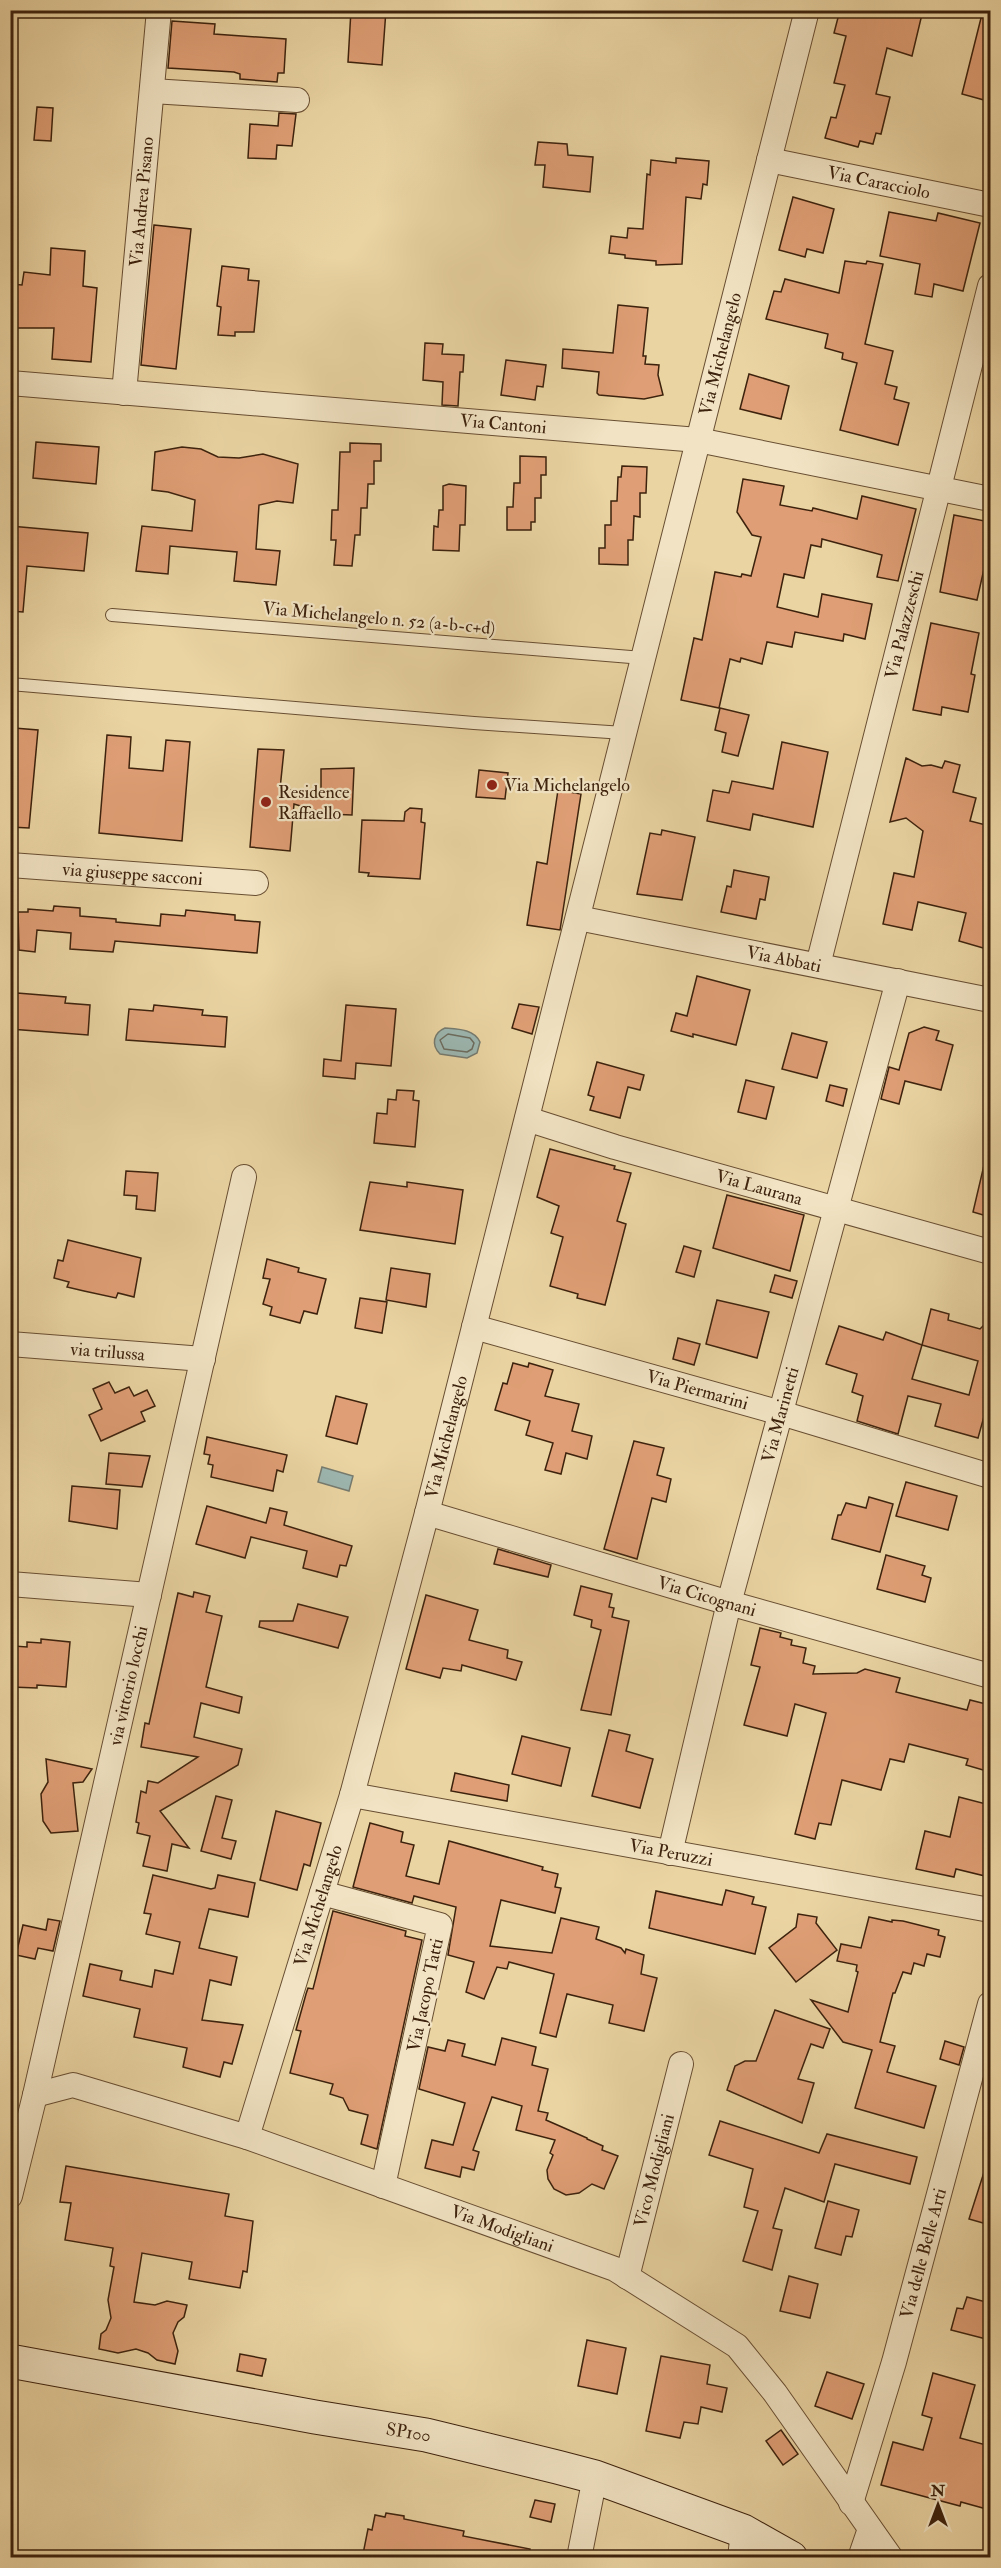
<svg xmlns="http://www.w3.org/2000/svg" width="1001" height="2568" font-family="'IM FELL Double Pica',serif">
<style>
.water{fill:#9cb6b0;stroke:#767b6f;stroke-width:1.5}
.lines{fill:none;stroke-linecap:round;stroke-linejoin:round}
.shore{stroke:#6c6c5e;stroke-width:1.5}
.building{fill:#df9e75;stroke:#3d220d;stroke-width:1.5;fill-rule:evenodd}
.service-casing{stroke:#684e32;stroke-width:14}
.minor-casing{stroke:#684e32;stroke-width:26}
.secondary-casing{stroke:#3d220d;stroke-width:35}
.service{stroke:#f1e3c3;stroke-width:12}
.minor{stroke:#f1e3c3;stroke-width:24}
.secondary{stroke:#f1e3c3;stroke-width:33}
.poi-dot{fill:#8f2418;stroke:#f1e3c3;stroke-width:2}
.labels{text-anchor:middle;stroke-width:4.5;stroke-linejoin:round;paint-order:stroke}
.street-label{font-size:18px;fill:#3d220d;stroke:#f1e3c3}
.poi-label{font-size:18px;fill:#3d220d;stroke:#f1e3c3;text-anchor:start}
</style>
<rect width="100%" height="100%" fill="#ead4a2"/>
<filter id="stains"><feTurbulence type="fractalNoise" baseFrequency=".00333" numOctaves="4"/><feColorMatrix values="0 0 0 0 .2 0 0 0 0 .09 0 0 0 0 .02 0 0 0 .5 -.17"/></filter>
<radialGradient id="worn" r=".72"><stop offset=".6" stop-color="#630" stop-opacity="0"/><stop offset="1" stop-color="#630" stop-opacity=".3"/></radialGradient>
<g class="water">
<path d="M445,1028c13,1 29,1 35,14l-3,11 -10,5 -27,-4c-9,-9 -7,-21 5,-26z"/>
<path d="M322,1467l31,9 -4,15 -31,-9z"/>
</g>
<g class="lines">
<path class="shore" d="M448,1034l22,4 4,5 -2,6 -5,3 -23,-3 -4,-9z"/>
</g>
<g class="building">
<path d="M351,10h35l-4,55 -34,-3z"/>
<path d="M840,10h83l-11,46 -25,-8 -11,46 14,3 -9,37 -5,-1 -3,11 -13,-3 -2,6 -33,-9 6,-21 5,1 9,-33 -11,-2 12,-47 -12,-3z"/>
<path d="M983,10h7v63l-6,27 -22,-6z"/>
<path d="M172,21l43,3 -1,10 72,5 -2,34h-6l-1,9 -37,-3v-5l-6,-2 -66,-4z"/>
<path d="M37,107l16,1 -2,33 -17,-1z"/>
<path d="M279,113l17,1 -4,32 -15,-1 -1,14 -28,-1 2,-34 28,2z"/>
<path d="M538,142l29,2 1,11 25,2 -3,35 -47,-5 2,-22h-10z"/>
<path d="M676,158l33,3 -2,24 -4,-1 -2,15 -15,-2 -4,67 -26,1v-4l-31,-3v-3l-16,-2 2,-17 16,2 1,-10 15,1 4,-55 3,1 1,-15 25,3z"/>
<path d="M793,197l41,12 -11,44 -16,-4 -2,8 -26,-7z"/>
<path d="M889,212l47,9 2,-8 42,10 -17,68 -29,-7 -2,13 -17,-3 5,-30 -40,-8z"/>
<path d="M154,225l37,4 -15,140 -35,-4z"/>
<path d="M51,248l34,3 -2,35 14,2 -6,74 -39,-3 2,-31h-44v-44l12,1 2,-13 26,3z"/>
<path d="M845,261l21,3 1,-3 16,3 -18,80 28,7 -8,33 12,3 -3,12 15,4 -11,42 -58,-15 17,-67 -15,-4 1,-6 -18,-5 3,-14 -62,-15 8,-28 7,1 4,-13 54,14z"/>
<path d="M222,266l27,3 -1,11 11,1 -5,51h-19v4l-17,-1 3,-28 -4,-1z"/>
<path d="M618,305l30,3 -5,48h3l-1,8 14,1 -1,10 5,20 -19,4 -45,-4 -2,-2 2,-21 -37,-4 1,-19 50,4z"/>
<path d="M425,343l18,1 -1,10 22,1 -1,17h-3l-2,34 -16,-1 1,-23 -20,-2z"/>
<path d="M506,360l40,5 -3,22 -6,-1 -2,14 -34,-5z"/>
<path d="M749,374l40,12 -8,33 -41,-10z"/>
<path d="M36,442l63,5 -3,37 -63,-6z"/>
<path d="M350,443l31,1v17h-7v23h-6l-1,24h-6l-1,27h-5l-3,31 -18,-1 2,-25h-5l1,-30h6l2,-58h10z"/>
<path d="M182,447l19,2 17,8 21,1 24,-4 35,10 -5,39 -16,-2 -18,4 -3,44 24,2 -4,34 -42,-4 3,-29 -67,-6 -2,28 -32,-3 6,-45 50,5 3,-31 -27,-8 -16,-2 3,-38z"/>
<path d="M520,456l26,1v18h-5v23h-6v24h-4v8h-24v-23h6l1,-24h6z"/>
<path d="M622,466l25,1 -1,26h-6v24l-6,-1 -1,24h-5v25l-29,-1v-16h6v-23h6v-24h6l1,-24h3z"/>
<path d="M743,479l41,7 -4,19 32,6 1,-3 44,11 5,-23 54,13 -18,72 -21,-4 5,-22 -60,-16 -1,8 -10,-2 -7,33 -20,-4 -7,33 41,10 4,-23 50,10 -7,35 -21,-5 -1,7 -48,-9 -3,15 -25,-5 -5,22 -21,-6 -1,4 -10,-3 -11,49 -38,-8 13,-62 8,2 13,-68 26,5 1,-3 9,2 10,-39 -9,-2 -15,-23z"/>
<path d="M449,484l17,2 -1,39h-5l-1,26 -26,-1 1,-24 4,1 1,-17h4v-24z"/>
<path d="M954,515l36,7v30l-2,-1 -11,49 -37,-8z"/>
<path d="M10,526l78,7 -4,38 -57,-5 -4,46 -13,-1z"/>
<path d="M931,623l48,10 -8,41 4,1 -7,37 -26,-5 -1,8 -28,-5z"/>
<path d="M720,708l29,7 -11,41 -16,-4 4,-19 -11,-3z"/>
<path d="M14,728l24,2 -9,98 -19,-1v-62z"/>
<path d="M107,735l24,2 -2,31 34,3 3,-31 24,2 -8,99 -83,-8z"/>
<path d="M782,742l46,10 -15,75 -60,-13 -3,16 -43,-9 6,-31 16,3 3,-12 41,8z"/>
<path d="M258,749l26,1 -4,39 41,3v-23l33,-1 -2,47 -25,-1 -33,-10 -4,47 -40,-4z"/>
<path d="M906,758l16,8 9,-1 11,3 3,-7 15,4 -7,27 23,6 -6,23 20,5v124l-31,-9 7,-28 -48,-11 -6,28 -29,-6 11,-51 20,4 9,-46 -17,-13 -16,4z"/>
<path d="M479,770l29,3 -3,26 -29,-2z"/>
<path d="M558,790l23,4 -21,136 -33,-5 10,-63 10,2z"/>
<path d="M410,808l12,1 -1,13 4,1 -5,56 -52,-3 1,-3 -10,-1 3,-52 42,1 1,-9z"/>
<path d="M662,830l33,7 -13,63 -45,-6 13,-61 11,2z"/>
<path d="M734,870l35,7 -4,23 -5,-1 -4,20 -35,-7 6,-26 4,1z"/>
<path d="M54,906l26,2v8l36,3v3l44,4 1,-12 24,2 1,-6 49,5v5l25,2 -3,31 -142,-12 -2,11 -43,-3 1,-16 -34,-3 -2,22 -16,-2 -1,-38h10v-3l25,2z"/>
<path d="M697,976l53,14 -14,55 -43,-11v3l-22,-6 5,-18 11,3z"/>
<path d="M17,993l49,4 -1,6 25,2 -2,30 -78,-6v-30h6z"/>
<path d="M519,1004l20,3 -7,27 -20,-6z"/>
<path d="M154,1005l49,5 -1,5 25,2 -2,30 -99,-7 3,-31 24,2z"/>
<path d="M346,1005l50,4 -5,57 -35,-3 -1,16 -32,-3 1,-17 17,2z"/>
<path d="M924,1027l15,4 -3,9 17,5 -12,45 -36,-9 -6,23 -18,-5 8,-32 10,3 10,-37z"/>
<path d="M792,1033l35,9 -10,36 -35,-9z"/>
<path d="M597,1062l47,13 -4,15 -12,-3 -8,31 -30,-8 4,-13 -6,-2z"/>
<path d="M746,1080l28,7 -8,32 -28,-7z"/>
<path d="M830,1085l17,4 -4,17 -17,-5z"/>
<path d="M397,1090l17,1 -1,9 6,1 -4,46 -41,-4 3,-30 10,1 1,-15 8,1z"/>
<path d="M550,1149l65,17 -1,3 17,4 -14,48 9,3 -21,81 -28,-7 1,-4 -28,-8 13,-49 -12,-4 8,-27 -22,-9z"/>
<path d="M984,1165l6,1v51l-17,-5z"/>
<path d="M126,1171l32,2 -3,38 -19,-2 1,-13 -13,-1z"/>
<path d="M370,1182l37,5v-5l56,8 -8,54 -95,-14z"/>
<path d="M727,1195l77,20 -14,56 -77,-23z"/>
<path d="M68,1240l73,18 -7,39 -16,-4 -2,5 -32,-7 -17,-4 2,-5 -15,-4 4,-18 5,1z"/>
<path d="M684,1246l17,5 -7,26 -18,-5z"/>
<path d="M267,1259l32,9 -1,4 28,7 -9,35 -13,-3 -4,12 -30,-8 2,-8 -9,-3 7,-25 -7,-1z"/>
<path d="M391,1268l39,6 -4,33 -40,-7z"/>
<path d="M775,1275l22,6 -5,17 -22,-6z"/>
<path d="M360,1298l27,4 -5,31 -27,-5z"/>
<path d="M717,1300l52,12 -12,46 -51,-14z"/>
<path d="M931,1309l18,5 -1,6 32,9 10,-10v76l-12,43 -43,-12 6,-22 -33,-8 -10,38 -41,-13 6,-25 -11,-4 5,-18 -31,-10 13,-38 44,14 3,-8 36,13zM922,1345l56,16 -9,34 -57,-16z"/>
<path d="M678,1338l22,6 -6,21 -21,-6z"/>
<path d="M513,1363l15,4 1,-4 24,7 -8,26 34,8 -7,27 20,5 -5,23 -21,-6 -5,21 -16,-4 8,-27 -27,-8 4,-14 -35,-11 8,-27 4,1z"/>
<path d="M109,1382l6,11 14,-6 5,9 13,-6 8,16 -14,6 4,9 -44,20 -12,-26 13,-6 -9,-20z"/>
<path d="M336,1396l31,8 -10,40 -31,-8z"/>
<path d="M207,1437l80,18 -4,17 -6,-2 -4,21 -62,-14 2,-12 -5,-1 2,-9 -6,-1z"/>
<path d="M634,1441l30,7 -7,27 14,4 -5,23 -14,-4 -15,61 -33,-10z"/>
<path d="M109,1453l41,3 -8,31 -36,-3z"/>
<path d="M906,1482l51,14 -9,34 -52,-14z"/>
<path d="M72,1486l48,4 -3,39 -48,-8z"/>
<path d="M869,1497l24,7 -13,48 -48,-13 6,-24h3l5,-12 20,5z"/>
<path d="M207,1506l59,17 4,-15 17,4 -3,13 68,21 -6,20 -6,-1 -3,12 -34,-9 4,-17 -56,-14 -6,21 -49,-14z"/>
<path d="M498,1549l53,16 -3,12 -54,-13z"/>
<path d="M886,1555l39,11 -3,9 9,3 -6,24 -48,-13z"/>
<path d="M581,1586l31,8 -3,13 5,1 -2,9 17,4 -18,94 -30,-5 20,-80 -10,-3 1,-7 -18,-5z"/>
<path d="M194,1592l16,4 -4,16 16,4 -16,71 36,10 -3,16 -38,-10 -7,34 48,12 -4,16 -78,46 29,37 -17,-4 -5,27 -24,-5 7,-30 -13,-3 2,-10 -3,-1 5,-31 5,2 2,-12 10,2 40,-26 -57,-10 4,-24 4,1 29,-131 15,4z"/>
<path d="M426,1595l52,15 -9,30 39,10 -1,8 15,4 -6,18 -54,-15 -1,6 -18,-3 -3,10 -34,-9z"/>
<path d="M298,1604l50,13 -10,31 -79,-21 1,-6h33z"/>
<path d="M760,1628l21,5 -1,4 12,3 -1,5 15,3 -3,15 12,3 -2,8 44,-1 8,-4 35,9 -4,14 71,18 3,-10 20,5v67l-24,-7 2,-6 -59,-15 -5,18 -14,-3 -9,31 -39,-10 -11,45 -12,-2 -4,16 -20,-5 31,-121 -31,-9 -8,32 -43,-11 16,-58 -9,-2z"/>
<path d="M41,1639l29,3 -4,45 -29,-2v3l-26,-1 3,-41 13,1v-5l14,1z"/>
<path d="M609,1730l21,5 -4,16 27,8 -13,49 -48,-12z"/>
<path d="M522,1736l48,12 -9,38 -49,-12z"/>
<path d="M46,1759l46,10 -9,13 -10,1 5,48 -27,2 -8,-12 -2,-27 7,-12z"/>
<path d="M455,1773l54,12 -2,16 -56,-10z"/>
<path d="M216,1796l16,4 -10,38 14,3 -5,18 -30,-8z"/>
<path d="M959,1797l31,8v48l-5,23 -29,-7 -2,8 -38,-8 9,-38 25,6z"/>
<path d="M276,1811l45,12 -11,43 -6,-2 -7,26 -37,-10z"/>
<path d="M370,1823l33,9 -2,10 13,3 -8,31 33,8 10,-43 94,26 -1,3 16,4 -3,13 6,1 -6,25 -54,-13 -11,46 62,7 9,-35 38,9 -3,12 25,9 4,5 1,-4 18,6 -3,19 16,4 -13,53 -35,-8 4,-18 -46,-11 -11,43 -16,-4 14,-59 -45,-12 -2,7 -10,-2 -13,32 -18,-7 8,-30 -26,-7 8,-48 -42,-11 -2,7 -59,-16z"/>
<path d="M153,1875l58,14 4,-1 3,-13 37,8 -7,34 -39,-8 -10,39 38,9 -6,28 -21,-5 -8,40 41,5 -11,39 -8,-2 -4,15 -37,-10 4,-19 -53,-11 6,-28 -57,-13 7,-32 32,7 -2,9 32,7 3,-17 18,4 7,-32 -34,-8 5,-20 -7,-1z"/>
<path d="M726,1890l28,7 -2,7 14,3 -11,47 -106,-26 7,-37 66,14z"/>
<path d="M333,1911l73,20 -1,5 17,4 -45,209 -16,-5 7,-29 -19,-5 -6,-12 -13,-4 3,-10 -43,-11 11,-42 -5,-1 10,-36 2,-6 5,1z"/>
<path d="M798,1914l19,3 -1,6 21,27 -41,32 -27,-34 27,-21z"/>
<path d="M869,1917l23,5v-2l11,1 36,9 -1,5 7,2 -5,20 -13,-3 -3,12 -10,-3 -3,11 -8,-2 -8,21h-2l-13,49 15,4 -8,26 49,14 -12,42 -69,-20 17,-58 -29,-8 -32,-42 37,12 10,-40 -2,-1 1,-6 -20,-4 4,-17 20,4z"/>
<path d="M48,1919l12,2 -7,30 -15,-3 -3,11 -19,-4 7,-30 23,5z"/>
<path d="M775,2010l55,19 -7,19 -12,-4 -13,35 16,4 -12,40 -75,-33 8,-24 10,-5h11z"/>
<path d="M502,2038l34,9 -4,18 16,4 -10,42 10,2 -2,7 41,18v1l16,7 -1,4 16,6 -14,33 -12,-5 -13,9 -13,2 -12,-6 -6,-10 -1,-9 6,-15 -3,-2 5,-13 -39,-10 6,-24 -30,-9 -19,53 6,2 -5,18 -12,-3 -2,10 -35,-9 7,-28 21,5 12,-42 -46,-14 9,-42 17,4 3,-11 17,4 -3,12 33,9z"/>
<path d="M945,2041l19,6 -5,18 -19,-6z"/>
<path d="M720,2121l99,32 8,-19 90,23 -7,27 -75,-20 -11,38 -39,-14 -12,40 9,2 -10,40 -29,-9 15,-50 -14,-4 9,-38 -44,-14z"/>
<path d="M66,2166l163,28 -4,22 28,5 -6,51 -4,-1 -3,17 -51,-9 3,-17 -50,-9 -8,49 21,3 12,-4 20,4 -3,12 -6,5 -5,11 5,18 -3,13 -18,-4 -9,-7 -12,-4 -18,4 -19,-4 2,-15 5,-4 5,-12 -3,-18 6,-33 -4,-1 3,-18 -48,-8 6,-37 -11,-1z"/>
<path d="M985,2169l5,1v55l-21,-6z"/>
<path d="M828,2201l31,9 -7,27 -6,-1 -5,19 -26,-7z"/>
<path d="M789,2276l29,8 -8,34 -30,-7z"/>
<path d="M967,2297l23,6v37l-39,-10 6,-22 6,1z"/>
<path d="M587,2340l39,8 -9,46 -39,-8z"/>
<path d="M240,2354l26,5 -4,17 -25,-5z"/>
<path d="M661,2356l49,9 -3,19 20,4 -5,24 -21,-5 -3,17 -14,-2 -4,16 -34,-7z"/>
<path d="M827,2372l37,12 -12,35 -37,-13z"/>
<path d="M933,2373l42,12 -15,53 30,8v64l-29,-8 -1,4 -79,-21 12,-43 30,8 9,-32 -10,-3z"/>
<path d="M781,2430l17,24 -15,11 -17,-24z"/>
<path d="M535,2500l20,4 -4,18 -21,-5z"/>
<path d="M386,2513l18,3v3l60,12 -1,5 67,13 -1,9h-151l-15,-4 5,-25 4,1 3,-15 10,2z"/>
</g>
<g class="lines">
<g class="service-casing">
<g id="service">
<path d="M112,615l531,43"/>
<path d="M10,684l464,39 150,10"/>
</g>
</g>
<g class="minor-casing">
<g id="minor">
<path d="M152,91l145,9"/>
<path id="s1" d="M769,160l221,45"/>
<path id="s2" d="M10,383l688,57 292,59"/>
<path id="s3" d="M124,393l35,-383"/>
<path id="s4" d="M10,865l246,18"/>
<path id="s5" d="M578,918l412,82"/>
<path id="s6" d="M818,965l172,-679"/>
<path id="s7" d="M527,1119l88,28 375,105"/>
<path id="s8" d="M474,1327l307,86 209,63"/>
<path id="s9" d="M10,1344l193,15"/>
<path id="s10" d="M427,1513l302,90 261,73"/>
<path d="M10,1584l139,11"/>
<path id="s11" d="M352,1795l638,115"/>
<path id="s12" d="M670,1853l59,-250 169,-622"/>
<path d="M322,1893l118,32 -57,261"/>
<path id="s13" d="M35,2095l38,-10 174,52 368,132 122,77 38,47 116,165"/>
<path id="s14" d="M247,2137l105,-342 75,-282 380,-1503"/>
<path id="s15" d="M10,2196l25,-101 209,-918"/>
<path id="s16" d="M627,2277l54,-213"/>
<path id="s17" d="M851,2503l43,-141 96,-358"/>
<path d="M579,2558l16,-81"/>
<path d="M740,2558l3,-27"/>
<path d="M860,2558l10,-29"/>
</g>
</g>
<g class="secondary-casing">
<g id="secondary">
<path id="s18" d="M10,2361l305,56 111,18 131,32 38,10 148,54 48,27"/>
</g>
</g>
<use href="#service" class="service"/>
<use href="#minor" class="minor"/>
<use href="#secondary" class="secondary"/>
</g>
<g class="poi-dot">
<circle cx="492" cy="785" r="6"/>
<circle cx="266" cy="802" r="6"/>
</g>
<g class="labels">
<g class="street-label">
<text dy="6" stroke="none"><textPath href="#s1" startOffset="112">Via Caracciolo</textPath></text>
<text dy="6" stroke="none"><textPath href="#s3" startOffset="192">Via Andrea Pisano</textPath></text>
<text dy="6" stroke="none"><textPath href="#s14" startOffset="1845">Via Michelangelo</textPath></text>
<text dy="6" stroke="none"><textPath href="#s2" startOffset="495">Via Cantoni</textPath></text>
<text transform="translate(379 618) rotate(5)" y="6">Via Michelangelo n. 52 (a-b-c+d)</text>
<text dy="6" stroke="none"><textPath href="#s6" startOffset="351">Via Palazzeschi</textPath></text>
<text dy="6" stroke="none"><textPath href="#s4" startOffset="123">via giuseppe sacconi</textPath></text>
<text dy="6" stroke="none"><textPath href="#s5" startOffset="210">Via Abbati</textPath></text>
<text dy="6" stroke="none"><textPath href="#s7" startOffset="242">Via Laurana</textPath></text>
<text dy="6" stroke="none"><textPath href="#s9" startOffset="98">via trilussa</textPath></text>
<text dy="6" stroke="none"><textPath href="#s8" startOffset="232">Via Piermarini</textPath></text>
<text dy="6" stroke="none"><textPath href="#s12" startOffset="452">Via Marinetti</textPath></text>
<text dy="6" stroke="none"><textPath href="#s14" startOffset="728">Via Michelangelo</textPath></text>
<text dy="6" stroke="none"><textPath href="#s10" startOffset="292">Via Cicognani</textPath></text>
<text dy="6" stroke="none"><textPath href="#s15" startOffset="524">via vittorio locchi</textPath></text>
<text dy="6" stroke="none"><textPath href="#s11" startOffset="324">Via Peruzzi</textPath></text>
<text dy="6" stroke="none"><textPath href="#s14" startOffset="242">Via Michelangelo</textPath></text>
<text transform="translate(425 1995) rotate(-78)" y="6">Via Jacopo Tatti</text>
<text dy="6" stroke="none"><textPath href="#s16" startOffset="110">Vico Modigliani</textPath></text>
<text dy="6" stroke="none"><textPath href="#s13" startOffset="492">Via Modigliani</textPath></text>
<text dy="6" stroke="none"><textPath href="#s17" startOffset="260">Via delle Belle Arti</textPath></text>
<text dy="6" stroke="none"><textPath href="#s18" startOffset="405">SP100</textPath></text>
</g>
<g class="poi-label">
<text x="504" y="791">Via Michelangelo</text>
<text x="278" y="798">Residence<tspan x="278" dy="21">Raffaello</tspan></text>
</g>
</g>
<rect width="1001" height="2568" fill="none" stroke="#ead4a2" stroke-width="36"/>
<rect x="12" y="12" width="977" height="2544" fill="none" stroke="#3d220d" stroke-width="3"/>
<rect x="18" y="18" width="965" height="2532" fill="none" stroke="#3d220d" stroke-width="1.5"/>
<g transform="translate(938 2505)" stroke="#f1e3c3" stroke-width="4.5" paint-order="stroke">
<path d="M0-4.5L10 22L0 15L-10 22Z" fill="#3d220d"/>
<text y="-9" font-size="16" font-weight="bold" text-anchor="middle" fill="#3d220d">N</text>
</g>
<rect width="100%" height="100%" filter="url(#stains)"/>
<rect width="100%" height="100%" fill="url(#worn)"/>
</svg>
